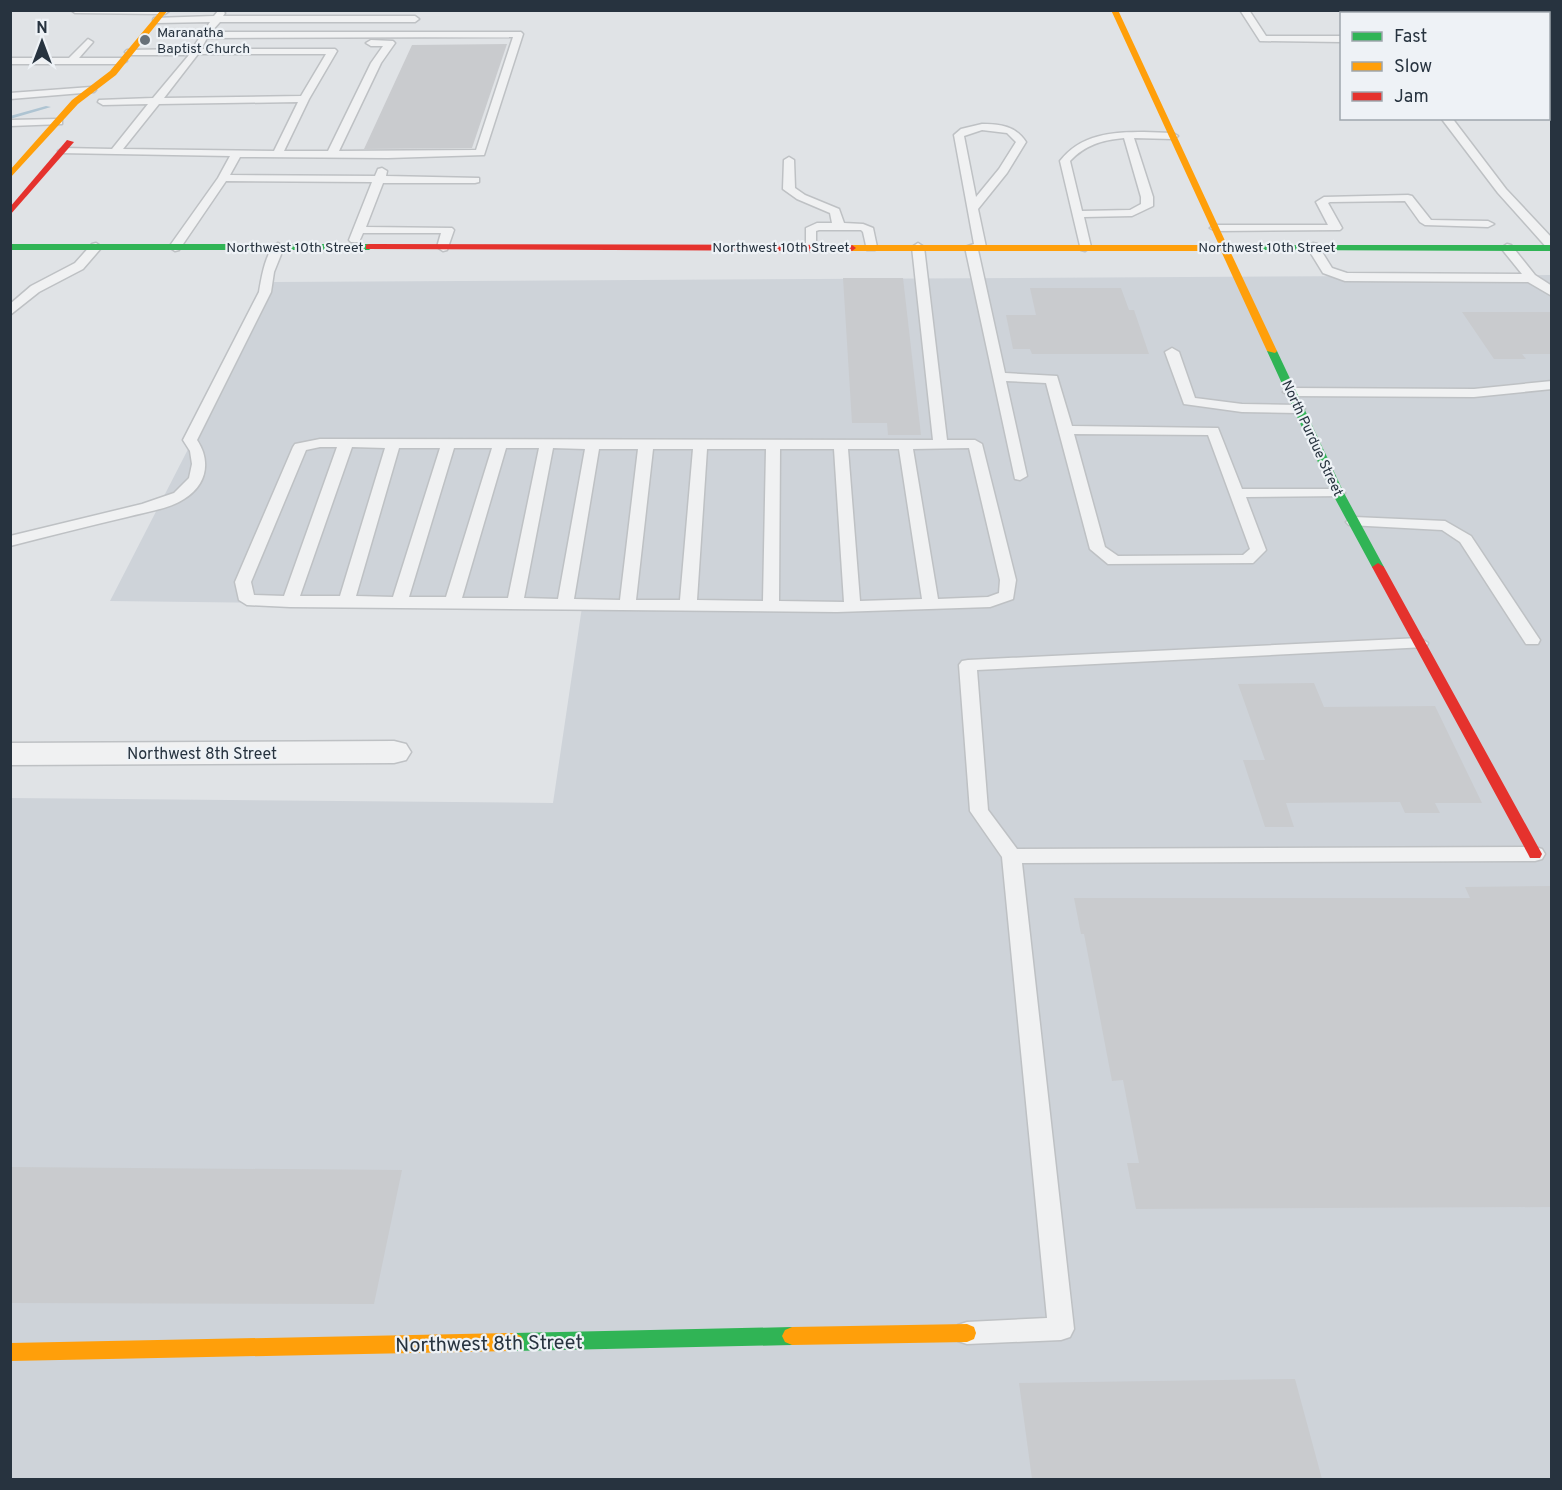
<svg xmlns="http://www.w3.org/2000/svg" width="1562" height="1490" font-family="Overpass,sans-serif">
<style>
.built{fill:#ced3d9}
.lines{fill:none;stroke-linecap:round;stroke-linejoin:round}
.stream{fill:#aec4d2;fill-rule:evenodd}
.building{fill:#c9cbce}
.lane-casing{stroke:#bec1c4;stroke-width:3}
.street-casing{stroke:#bec1c4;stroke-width:3}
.lane{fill:#f0f1f2;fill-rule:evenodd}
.street{fill:#f0f1f2;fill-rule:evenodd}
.fast{fill:#30b455;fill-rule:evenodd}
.slow{fill:#ff9f0a;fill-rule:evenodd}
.jam{fill:#e5322d;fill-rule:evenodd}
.poi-dot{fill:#687179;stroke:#eef2f6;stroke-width:2}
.labels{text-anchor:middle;stroke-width:4.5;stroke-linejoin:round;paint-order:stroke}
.far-poi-label{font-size:14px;fill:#27333f;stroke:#eef2f6;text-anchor:start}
.far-street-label{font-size:14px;fill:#27333f;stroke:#eef2f6}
.street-label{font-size:16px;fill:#27333f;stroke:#eef2f6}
.near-street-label{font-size:20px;fill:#27333f;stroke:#eef2f6}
</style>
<rect width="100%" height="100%" fill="#e0e3e6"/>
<path class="built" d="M1551,275v1204l-1540,1v-682l542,5 29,-196 -472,-6 164,-319z"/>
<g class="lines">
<path class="stream" d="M46,106l5,1 -41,12v-3z"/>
</g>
<g class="building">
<path d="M507,44l-35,104 -108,1 48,-104z"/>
<path d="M843,278h60l18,157h-33l-1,-12h-35z"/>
<path d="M1030,288h91l8,22h5l15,44h-117l-2,-5h-17l-7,-34h30z"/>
<path d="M1462,312h89v42h-29l4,5h-32z"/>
<path d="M1314,683l10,24 111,-1 47,97h-47l5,10h-35l-5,-11 -114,1 8,24h-29l-22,-67h22l-27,-76z"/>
<path d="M1551,886v321l-415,2 -9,-46h12l-16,-83 -11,1 -28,-147h-3l-7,-36h396l-5,-11z"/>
<path d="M10,1167l392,3 -28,134 -364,-1z"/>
<path d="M1295,1379l27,100h-290l-13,-96z"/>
</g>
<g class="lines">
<g class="lane-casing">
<g id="lane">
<path d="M71,10h98v1l-4,3 -90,-1z"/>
<path d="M222,10l3,3 -2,3h192l4,3 -4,3h-195l-9,10h310l2,2 -39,121 -96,3 -148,-1 -10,18 145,1 3,-7 4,-1 5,3 -1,5 93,2v4l-4,1h-92l-17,44 86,1 2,2 -7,20 -4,1 -6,-4 4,-14h-78l-4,9h-8l-2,-2 23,-58 -146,-1 -47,69 -4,1 -6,-4 49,-69 12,-22 -171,-3 -1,-2 5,-3 49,1 36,-45 -45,1 -5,-3 1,-2 54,-2 36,-43h-59l-5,-3 2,-2 65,-1 18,-27 -53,1 -4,-3 1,-2 60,-2 4,-5zM513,37l-37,113 -137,1 42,-88 14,-20 -2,-2 -22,-1 -5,3 5,3h12l-12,17 -43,88h-44l25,-52 28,-48 -2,-2h-134l6,-11zM198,54h128l-25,42 -137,2zM298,102l-24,49 -151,-2 36,-45z"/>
<path d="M1240,10h9l17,26h76v6l-82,-1z"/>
<rect x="1548" y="35" width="4" height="6"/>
<path d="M88,39l5,3 -14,16h43l5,3 -5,3h-112v-6h59z"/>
<path d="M91,87l5,3 -2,2 -84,7v-6z"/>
<path d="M1441,118h11l54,71 46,49v11h-4l-50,-56z"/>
<path d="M58,119l4,1v4l-52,2v-6z"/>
<path d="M982,124c18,0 34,2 44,18l-19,31 -29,36 8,38 -8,3 27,123 52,3 15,50 146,2 24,61h96l5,1 2,3 -2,3 -97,1 20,53 -13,13 -145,1 -18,-15 -44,-166 -40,-2 21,95 -7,4 -5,-1 -50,-232 9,-3 -20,-109 7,-6zM982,130l25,3 9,9 -17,27 -23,28 -12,-61zM1074,434l134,1 42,114 -7,6 -125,1 -13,-9z"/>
<path d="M1144,132l29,1 5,3 -5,3 -39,-1 19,59v9l-21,10 -48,1 7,30 -6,4 -4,-1 -21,-89c21,-27 52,-29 84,-29zM1124,138l17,59v7l-11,6 -48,1 -12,-50c15,-16 32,-21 54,-23z"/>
<path d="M789,157l5,3 1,28 10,7 34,14 5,14 19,1 10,4 4,19 -2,3h-8l-4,-18 -2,-2h-42l-3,1v16l-6,4 -4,-1v-22l11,-5h15l-2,-10 -33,-14 -14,-10 1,-29z"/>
<path d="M1408,195l4,1 19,24 57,1 6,3 -6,3 -63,-2 -5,-3 -15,-21 -75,1 -2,1 14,25 -2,2 -124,1 -6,-3 6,-3h112l-12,-23 8,-5z"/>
<path d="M96,243l6,4 -19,22 -44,23 -29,23v-11l21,-18 44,-23 17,-19z"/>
<path d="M278,243l6,4 -10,25 -3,20 -74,148c14,21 10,45 -13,59 -15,10 -39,13 -57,18 -39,9 -78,19 -117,29v-10l132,-32 32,-11 15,-15 3,-14 -2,-13 -7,-11 76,-148c2,-12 7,-44 19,-49z"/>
<path d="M918,243l6,4 23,193h28l7,4 34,136 -3,19 -23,8 -153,5 -547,-5 -43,-2 -8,-5 -4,-18 58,-135 2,-3 25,-5 613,1 -21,-193zM320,447h17l-53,149 -30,-1 -3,-13 55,-132zM352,447l33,1 -45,148h-40zM399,448h41l-47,149 -37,-1zM454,448h38l-46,149h-37zM506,448h33l-31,150h-46zM553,448l32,1 -27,150 -34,-1zM969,448l31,132 -1,13 -11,4 -50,2 -25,-150zM599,449h39l-18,151 -46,-1zM653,449h40l-13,151h-44zM707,449h59l-3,152 -66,-1zM780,449h54l10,153 -65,-1zM848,449h51l23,150 -62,2z"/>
<path d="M1313,243l4,1 15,24 15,5 175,1 -21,-26 6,-4 4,1 24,30 17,11v10l-24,-14 -183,-1 -22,-8 -16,-26z"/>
<path d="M1172,348l7,4 16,46 47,6 56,1 7,4 -7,4 -56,-1 -58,-8 -19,-52z"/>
<path d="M1552,381v8l-78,8 -184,-1 -7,-4 7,-4 184,1z"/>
<path d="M1354,517l91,4 26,15 69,104 -2,4h-12l-66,-102 -18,-12 -93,-5 -3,-3z"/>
<path d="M1420,638l8,5 -2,4 -449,23 11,140 29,39 518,-2 7,2 3,5 -3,5 -7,2 -513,2 52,466 -4,8 -9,3 -94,4 -9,-3 -4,-8 4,-8 9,-3 80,-4 -45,-461 -32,-46 -11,-146 3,-4 6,-1z"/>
</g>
</g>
<g class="street-casing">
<path id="street" d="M394,741l12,3 5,8 -5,8 -12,3 -384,2v-22z"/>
</g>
<use href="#lane" class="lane"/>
<use href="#street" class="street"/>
<g class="fast">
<path d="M10,244h359l4,3 -4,3h-359z"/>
<path d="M1256,245h296v6l-299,-1v-4z"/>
<path d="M1272,348l5,3 67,142 40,74 -2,3 -4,1 -6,-4 -40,-74 -65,-142z"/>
<path d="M792,1327l7,3 3,6 -3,6 -7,3 -278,6 -7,-3 -3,-6 3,-6 7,-3z"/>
</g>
<g class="slow">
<path d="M161,10h7l-52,65 -38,29 -68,74v-8l62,-70 38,-29z"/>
<path d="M1111,10h7l109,235h29l4,3 -4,3h-26l47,100 -2,2 -8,-2 -46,-100h-369l-4,-3 4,-3h367z"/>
<path d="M967,1324l7,3 2,6 -2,6 -7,3 -175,3 -7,-3 -3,-6 3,-6 7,-3z"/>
<path d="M514,1333l7,3 3,6 -3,6 -7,3 -504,10v-18z"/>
</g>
<g class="jam">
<path d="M67,140l7,2 -64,73v-8z"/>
<path d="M369,244l483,1 4,3 -4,3 -486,-2v-4z"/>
<path d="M1378,563l6,4 158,287 -2,4h-10l-2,-4 -156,-287z"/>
</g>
</g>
<circle class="poi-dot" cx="145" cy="40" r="6"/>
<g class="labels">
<g class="far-poi-label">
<text x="157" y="37">Maranatha<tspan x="157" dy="16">Baptist Church</tspan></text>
</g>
<g class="far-street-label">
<text x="295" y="252">Northwest 10th Street</text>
<text x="781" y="252">Northwest 10th Street</text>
<text x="1267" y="252">Northwest 10th Street</text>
<text transform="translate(1313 438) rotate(65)" y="5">North Purdue Street</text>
</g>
<g class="street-label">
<text x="202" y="759">Northwest 8th Street</text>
</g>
<g class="near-street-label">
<text transform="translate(489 1343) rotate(-1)" y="7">Northwest 8th Street</text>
</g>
</g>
<rect width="1562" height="1490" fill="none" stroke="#27333f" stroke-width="24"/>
<rect x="1340" y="12" width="210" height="108" fill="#eef2f6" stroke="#9ea6ad" stroke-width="1.5"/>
<rect x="1352" y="32" width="30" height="9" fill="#30b455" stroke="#9ea6ad" stroke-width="1.5"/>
<text x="1394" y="42" font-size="18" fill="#27333f">Fast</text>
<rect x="1352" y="62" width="30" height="9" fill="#ff9f0a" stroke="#9ea6ad" stroke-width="1.5"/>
<text x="1394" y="72" font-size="18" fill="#27333f">Slow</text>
<rect x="1352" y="92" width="30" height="9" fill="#e5322d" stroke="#9ea6ad" stroke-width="1.5"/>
<text x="1394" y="102" font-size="18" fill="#27333f">Jam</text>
<g transform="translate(42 42)" stroke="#eef2f6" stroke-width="4.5" paint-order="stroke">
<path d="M0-4.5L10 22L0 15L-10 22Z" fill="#27333f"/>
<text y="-9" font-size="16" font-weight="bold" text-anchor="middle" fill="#27333f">N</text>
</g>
</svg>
